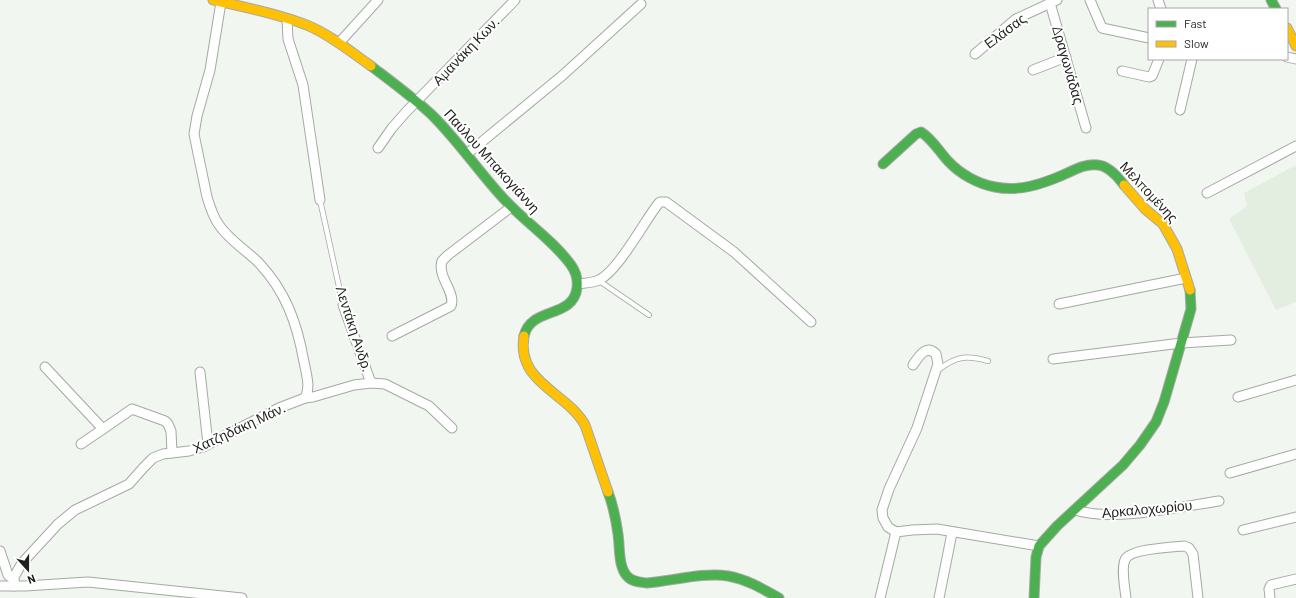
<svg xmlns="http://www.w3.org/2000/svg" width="1296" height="598" font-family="Barlow,sans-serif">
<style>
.built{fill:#e3eee1}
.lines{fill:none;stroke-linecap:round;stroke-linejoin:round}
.lane-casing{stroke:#a5a9a4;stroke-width:6}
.street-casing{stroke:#a5a9a4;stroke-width:11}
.fast-casing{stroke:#a5a9a4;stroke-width:11}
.slow-casing{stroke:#a5a9a4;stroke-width:11}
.lane{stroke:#fdfefd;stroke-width:4.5}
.street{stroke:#fdfefd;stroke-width:9}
.fast{stroke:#4caf50;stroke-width:9}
.slow{stroke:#ffc107;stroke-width:9}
.labels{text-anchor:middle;stroke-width:4;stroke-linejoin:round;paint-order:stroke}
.street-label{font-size:14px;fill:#1e211d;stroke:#fff}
</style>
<rect width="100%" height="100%" fill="#f1f6f0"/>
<path class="built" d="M1296,165v137l-20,8 -47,-91 18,-13 -3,-13z"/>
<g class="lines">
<g class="lane-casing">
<g id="lane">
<path d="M320,200l23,105"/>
<path d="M598,280l51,35"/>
<path d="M938,370c19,-14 27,-15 50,-9"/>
</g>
</g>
<g class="street-casing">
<g id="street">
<path d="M1090,0l12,28 47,10"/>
<path d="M1158,0l3,9"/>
<path d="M221,2l-11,68 -13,46 -3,18 13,63c3,10 6,20 12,28 10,15 27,25 40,38 27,29 38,60 45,99 2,11 7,25 1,36l8,-1 41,-12 17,-2 14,1 44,22 23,22"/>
<path d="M1050,3l36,125"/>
<path d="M287,19l1,20 15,46 17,115"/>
<path d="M339,43l39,-43"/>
<path d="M975,54l41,-35 41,-19"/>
<path d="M1287,57l9,2"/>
<path d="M1033,70l33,-13"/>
<path d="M1122,71l27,6 3,-1 7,-17"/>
<path d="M1180,110l12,-51"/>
<path d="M378,148l14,-20 14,-16 109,-112"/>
<path d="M467,154l96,-79 78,-71"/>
<path d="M1207,193l89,-47"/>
<path d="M578,284c7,-1 14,-1 21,-4 19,-9 45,-58 59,-76l2,-2h6l68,50 77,70"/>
<path d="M1059,304l127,-26"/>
<path d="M343,305l28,78"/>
<path d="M392,336l59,-30c5,-14 -14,-29 -9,-45l6,-6 63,-48"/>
<path d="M1053,359l128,-16 50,-3"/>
<path d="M45,367l58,62 29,-20 33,12 3,3 3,7 1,22"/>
<path d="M200,372l8,72"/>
<path d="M1238,397l58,-17"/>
<path d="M81,444l22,-15"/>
<path d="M1230,473l66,-19"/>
<path d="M1075,510c38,12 104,-3 144,-9"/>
<path d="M1243,530l53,-13"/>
<path d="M896,532l16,-2 25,-1 102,17"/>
<path d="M0,551l8,24 6,5"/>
<path d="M0,586h25l63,-4 154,16"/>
<path d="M14,586v-9l8,-14 36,-39 17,-14 54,-26 15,-17 9,-9 10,-4 26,-3 14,-4 76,-39 26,-10"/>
<path d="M880,598l16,-66 -8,-5 -5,-9 -1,-8 7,-21 28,-61 21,-64 -2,-10c-10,-10 -17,2 -23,11"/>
<path d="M939,598l13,-65"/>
<path d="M1126,598c-1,-9 -5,-30 -1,-38 4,-11 48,-13 59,-14l5,2 4,6 5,44"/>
<path d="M1270,598l-1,-9 2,-4 25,-6"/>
</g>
</g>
<g class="fast-casing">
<g id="fast">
<path d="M1271,0l5,9"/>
<path d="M371,66c21,16 43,32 62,50 26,26 46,56 71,83 21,23 49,41 67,66 5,7 7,15 6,23 -4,31 -46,18 -53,48"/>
<path d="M883,164l33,-30 5,-2c11,7 18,19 27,29 12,13 30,23 47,26 24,5 47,-3 68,-12 11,-5 23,-12 35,-10 11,1 20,12 26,20"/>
<path d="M608,492c5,13 8,28 10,42 2,13 0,32 9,42 5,6 13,6 20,7 25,-2 57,-11 81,-7 18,3 35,13 51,22"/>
<path d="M1034,598l2,-41 3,-11 18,-20 66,-61 17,-20 16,-23 8,-20 27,-93 -1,-19"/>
</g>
</g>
<g class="slow-casing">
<g id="slow">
<path d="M213,0c30,7 67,14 96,26 23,10 42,26 62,40"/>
<path d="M1287,28l9,18"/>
<path d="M1124,185l21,24 18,15 14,25 13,41"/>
<path d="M524,336c-8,47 43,56 61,89l23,67"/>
</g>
</g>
<use href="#lane" class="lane"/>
<use href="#street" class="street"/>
<use href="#fast" class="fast"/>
<use href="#slow" class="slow"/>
</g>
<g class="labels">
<g class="street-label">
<text transform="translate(1005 31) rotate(-37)" y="5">Ελάσας</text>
<text transform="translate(466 51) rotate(-46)" y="5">Αμανάκη Κων.</text>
<text transform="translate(1068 65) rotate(74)" y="5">Δραγωνάδας</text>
<text transform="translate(492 161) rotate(48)" y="5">Παύλου Μπακογιάννη</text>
<text transform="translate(1149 192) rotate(47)" y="5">Μελπομένης</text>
<text transform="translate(354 329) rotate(72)" y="5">Λεντάκη Ανδρ.</text>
<text transform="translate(239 428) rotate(-25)" y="5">Χατζηδάκη Μάν.</text>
<text transform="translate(1147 509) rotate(-5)" y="5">Αρκαλοχωρίου</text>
</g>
</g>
<rect x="1148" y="8" width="140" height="52" fill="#ffffff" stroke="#a5a6a5"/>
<rect x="1156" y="21" width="20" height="6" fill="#4caf50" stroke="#a5a6a5"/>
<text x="1184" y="28" font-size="12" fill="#1e211d">Fast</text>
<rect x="1156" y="41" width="20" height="6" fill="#ffc107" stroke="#a5a6a5"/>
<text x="1184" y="48" font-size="12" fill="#1e211d">Slow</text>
<g transform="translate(28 570) rotate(159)" stroke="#ffffff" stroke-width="3" paint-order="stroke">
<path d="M0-3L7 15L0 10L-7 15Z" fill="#1e211d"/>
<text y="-6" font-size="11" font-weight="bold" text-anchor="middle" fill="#1e211d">N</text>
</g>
</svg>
